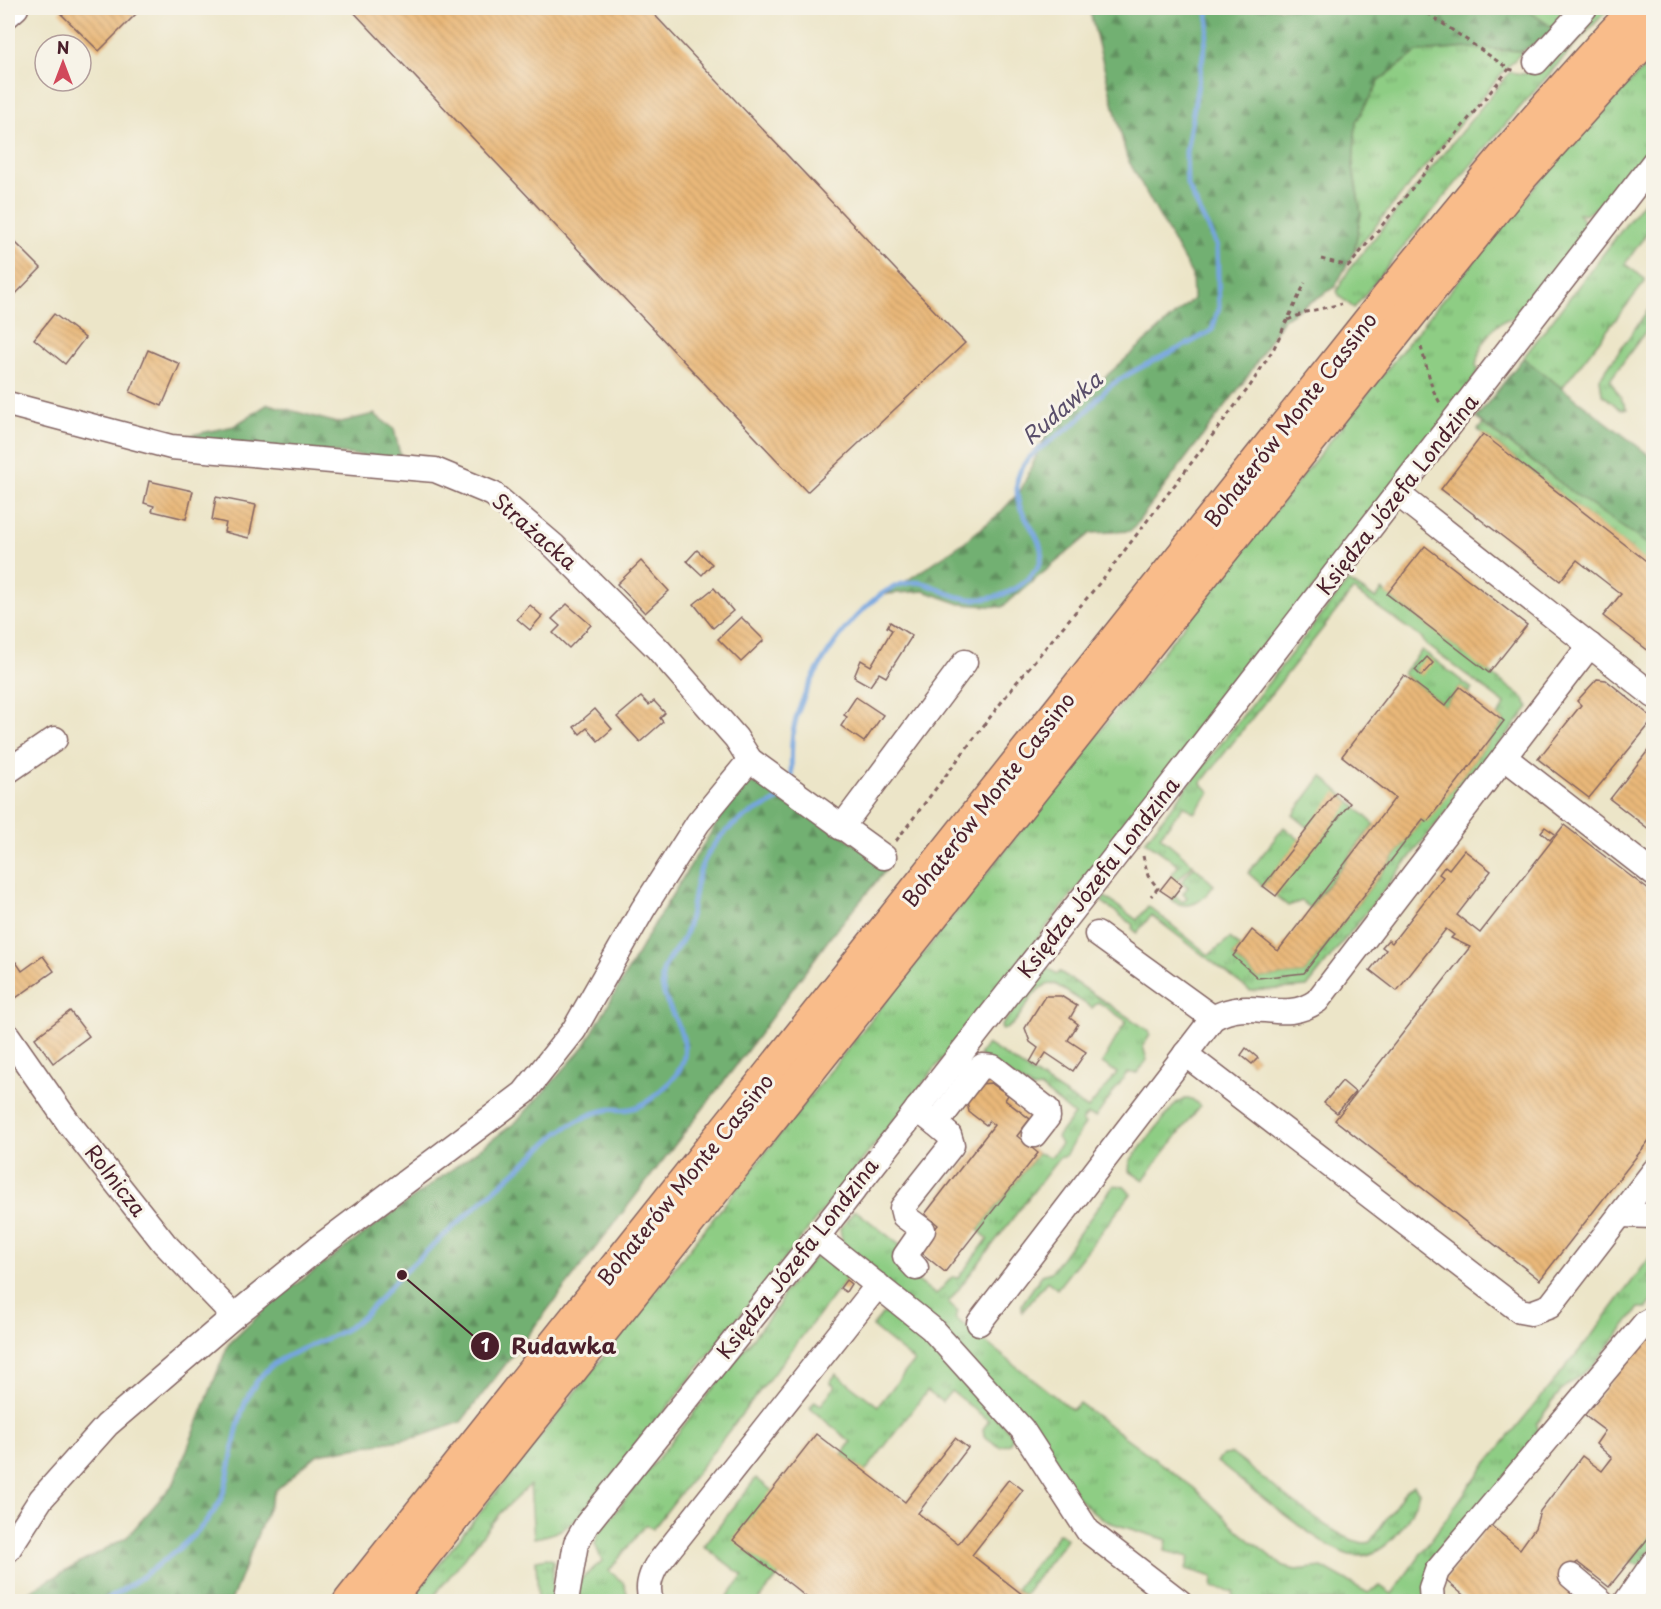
<svg xmlns="http://www.w3.org/2000/svg" width="1661" height="1609" font-family="'Playpen Sans',sans-serif">
<style>
.grass{fill:url(#grass-tufts);stroke:#6c7658;stroke-width:1.5}
.forest{fill:url(#forest-firs);stroke:#5e684e;stroke-width:1.5}
.lines{fill:none;stroke-linecap:round;stroke-linejoin:round}
.stream{stroke:#75a5df;stroke-width:5}
.building{fill:url(#building-back-hatch)}
.minor-casing{stroke:#836462;stroke-width:27}
.highway-casing{stroke:#836462;stroke-width:36}
.path{stroke:#836462;stroke-width:3;stroke-dasharray:4.5 4.5;stroke-linecap:butt}
.minor{stroke:#fff;stroke-width:24}
.highway{stroke:#f9bc8a;stroke-width:33}
.labels{text-anchor:middle;stroke-width:6;stroke-linejoin:round;paint-order:stroke}
.street-label{font-size:21px;fill:#4a1f2b;stroke:#f7f3e8}
.water-label{font-size:22px;font-style:italic;fill:#594e6a;stroke:#f7f3e8}
.leader{fill:none;stroke:#4a1f2b;stroke-width:2}
.callout-dot{fill:#4a1f2b;stroke:#f7f3e8;stroke-width:2}
.mark-label{font-size:18px;text-anchor:middle;font-weight:bold;fill:#fff}
.callout-label{font-size:22px;text-anchor:middle;font-weight:bold;fill:#4a1f2b;stroke:#f7f3e8;stroke-width:6;stroke-linejoin:round;paint-order:stroke}
</style>
<defs>
<pattern id="grass-tufts" width="24" height="20" patternUnits="userSpaceOnUse" patternTransform="scale(1.5)"><rect width="24" height="20" fill="#8ecd84"/><path d="M3 7l-1-3M5 7V3M7 7l1-3M15 17l-1-3M17 17v-4M19 17l1-3" fill="none" stroke="#76a66c"/></pattern>
<pattern id="forest-firs" width="22" height="20" patternUnits="userSpaceOnUse" patternTransform="scale(1.5)"><rect width="22" height="20" fill="#72b072"/><path d="M5 1l3.5 6h-7zM16 11l3.5 6h-7z" fill="#608f5e"/></pattern>
<pattern id="building-back-hatch" width="6" height="6" patternUnits="userSpaceOnUse" patternTransform="scale(1.5)"><rect width="6" height="6" fill="#e9b879"/><path d="M-1 5l2 2M0 0l6 6M5-1l2 2" fill="none" stroke="#c99e69"/></pattern>
</defs>
<rect width="100%" height="100%" fill="#f7f3e8"/>
<filter id="ink" filterUnits="userSpaceOnUse"><feTurbulence type="fractalNoise" baseFrequency=".0167" numOctaves="2"/><feDisplacementMap in="SourceGraphic" scale="12" xChannelSelector="R" yChannelSelector="G"/><feConvolveMatrix kernelMatrix="1 2 1 2 8 2 1 2 1" color-interpolation-filters="sRGB"/></filter>
<filter id="wash" filterUnits="userSpaceOnUse"><feTurbulence type="fractalNoise" baseFrequency=".008" numOctaves="4" result="noise"/><feDisplacementMap in="SourceGraphic" scale="24" xChannelSelector="R" yChannelSelector="G"/><feGaussianBlur stdDeviation="1.35" result="paint"/><feColorMatrix in="noise" values="0 0 0 0 0 0 0 0 0 0 0 0 0 0 0 0 0 1.4 0 .05"/><feComposite in="paint" operator="in"/></filter>
<g filter="url(#wash)">
<rect width="100%" height="100%" fill="#ece5c8"/>
<g class="grass">
<path d="M1524,8h54l-22,22z"/>
<path d="M1589,8h20c-89,96 -172,197 -255,300l-14,-11 -3,-6 13,-23 147,-180 13,-16 12,2 11,-2z"/>
<path d="M1468,48l55,3 -21,22 -148,179 7,-38 -8,-46 3,-46 24,-42 37,-28z"/>
<path d="M1653,58v87l-38,50 -30,20 -7,-2 7,9c-1,6 -2,13 -4,18 -8,16 -48,68 -62,76 -4,3 -10,2 -14,4 -17,9 -26,28 -29,46l3,3 -23,39 -868,1100c-16,17 -31,27 -54,30l-4,-53 -30,28 -70,88 -21,1 1022,-1288 122,-149z"/>
<path d="M1650,200l3,2v22l-28,40 20,15v3l-83,106 -39,-30 121,-157z"/>
<path d="M1653,303v18l-43,59 17,29h-7l-18,-15 -2,-16z"/>
<path d="M1483,424l96,73 74,51v19l-175,-137z"/>
<path d="M1348,581l28,18 6,-9 5,4 136,104 6,9 -222,280 -57,4 -99,-76 -14,18 -5,-5 1,-3 -32,-24 4,-4 32,23 11,-14 61,49 21,-17 10,9 -7,9 25,22 46,-5 119,-154 4,2 77,-100 -6,-5 7,-12 -82,-62v-3l-70,-49 -152,193 9,9 -16,21 -10,-8 -24,31 33,28 -15,16 -7,-5 8,-10 -34,-24z"/>
<path d="M1422,650l50,39 -3,4 -9,-6 -15,19 -41,-31 -1,-2z"/>
<path d="M1322,776l52,48 -64,84 -8,-7 -14,5 -12,-10 33,-68 -16,-13z"/>
<path d="M1284,827l16,13 -37,46 -15,-13z"/>
<path d="M1194,866l20,19c-11,16 -24,27 -43,15l3,-5 9,7 4,-5 -4,-4 5,-6 -7,-5z"/>
<path d="M1048,968l9,6 3,-2 89,59 1,4 -7,11 4,14 -10,13h-10l-31,44 -9,-2 -5,6 3,3 -20,32 -6,2 -111,145 10,9 -3,6 117,92 7,-7 115,85 47,45 43,34 12,3 26,-3 46,26 12,-7 12,8 89,-124 111,-135 61,-82v18l-4,6c8,10 6,22 -2,31h-8l-46,58 -31,23 -26,35 2,10 -112,167h-194l2,-9 -22,-5 1,-10 -27,-8 3,-12 -24,-6 2,-11 -59,-18 -20,-14 -245,-263 -3,-16 15,-19 51,40 -10,14 40,31 16,-18 6,1 30,-39 -10,-9 60,-77 13,4 10,-13 -4,-7 17,-22 -33,-27 -9,1 -53,-34 8,-11 101,65 29,-36 -15,-10 24,-42 -28,-19 -6,6 -37,-24c-27,-2 -31,42 -53,46l-1,-4z"/>
<path d="M1185,1099h7l8,7 -57,74 -14,-9 1,-10 46,-58z"/>
<path d="M1114,1185l11,2 6,7 -74,95 -10,-8 -25,31v-8l20,-29 9,-3z"/>
<path d="M822,1257l26,20 -195,252 -7,-5 -37,47 15,12 5,18 -55,1 4,-20 24,-21 -7,-17 3,-10 180,-228 6,-13 30,-35z"/>
<path d="M891,1312l32,23 87,97 2,6 -2,6 -10,3 -16,-11 -1,-7 6,-8 -38,-30 -9,11 -15,-11 -62,81 -23,-18 9,-12 -41,-34 5,-7 6,4 14,-19 -5,-4 6,-8 42,32 36,-45 -42,-34 10,-13z"/>
<path d="M1232,1454c25,17 114,98 138,88l37,-53 7,-4 5,7c-8,28 -34,70 -69,63 -29,-7 -105,-72 -133,-93l6,-7z"/>
<path d="M756,1478l16,13 7,84 -21,26h-34l19,-25 -39,-30z"/>
<path d="M1653,1531v16l-14,18 -9,-3z"/>
<path d="M1059,1533l8,6 -43,56 -8,-6z"/>
<path d="M547,1558l6,2v41h-15l-2,-41z"/>
</g>
<g class="forest">
<path d="M1089,8h435l32,22 -33,21 -55,-3 -51,4 -37,28 -24,42 -3,46 8,46 -7,38 -19,35 -52,32 -35,57 -117,155 -40,2 -89,74 -42,-3 -36,-13 -37,3 76,-51 37,-30 21,-23 29,-64 143,-127 -1,-24 -65,-117z"/>
<path d="M1523,358l130,100v90l-74,-51 -103,-79z"/>
<path d="M268,404l69,19 37,-9 20,15 7,30 -228,-20 61,-13z"/>
<path d="M752,783l21,3 110,78 2,7 -53,64 -97,132 -274,355 -43,15 -100,17 -43,37 -44,110 -214,1 18,-14 92,-51 47,-54 54,-138 44,-43 244,-180 68,-75 74,-129 79,-128z"/>
</g>
<g class="lines">
<g class="stream">
<path d="M791,781c1,-18 -1,-37 3,-54 8,-44 67,-138 114,-144 18,-3 26,5 42,11 30,12 65,3 86,-24 16,-21 -7,-42 -15,-61 -3,-6 -4,-15 -4,-22 -2,-31 39,-47 58,-64 14,-12 24,-29 38,-39 32,-23 68,-33 99,-54l7,-23 -2,-60 -30,-63 -1,-32 23,-130 -3,-14"/>
<path d="M103,1602c35,-21 107,-69 120,-108 13,-40 10,-86 39,-119 20,-25 68,-32 94,-53 18,-14 31,-33 47,-49 51,-47 103,-93 155,-140 15,-10 31,-20 49,-23 7,-2 15,1 22,-1 14,-2 29,-15 38,-24 46,-44 -14,-76 -4,-113 3,-14 15,-23 21,-35 11,-25 8,-59 24,-83 10,-17 24,-30 42,-40 12,-7 24,-9 35,-20"/>
</g>
</g>
<g id="blocks">
<g class="building">
<path d="M63,8h79l-43,43 -40,-39z"/>
<path d="M350,8h298l317,335 -158,149z"/>
<path d="M15,242l26,26 -33,34v-53z"/>
<path d="M54,314l31,24 -20,26 -31,-25z"/>
<path d="M148,350l32,14 -18,42 -32,-14z"/>
<path d="M1483,434l171,133v88l-51,-39 18,-22 -44,-34 -17,21 -119,-92z"/>
<path d="M149,481l44,10 -7,28 -34,-8 2,-5 -10,-3z"/>
<path d="M216,497l40,8 -7,33 -25,-6 2,-9 -14,-3z"/>
<path d="M1425,546l102,79 -38,48 -102,-79z"/>
<path d="M697,550l15,14 -10,11 -15,-14z"/>
<path d="M641,561l28,30 -24,22 -28,-29z"/>
<path d="M714,588l19,23 -20,17 -19,-24z"/>
<path d="M567,604l24,21 -22,23 -16,-15 7,-7 -8,-7z"/>
<path d="M530,605l12,11 -12,14 -13,-11z"/>
<path d="M741,617l23,23 -23,22 -23,-23z"/>
<path d="M890,622l22,14 -26,41 -7,-4 -9,13 -16,-9 7,-17 10,6 21,-36 -5,-3z"/>
<path d="M1427,657l6,6 -12,13 -6,-6z"/>
<path d="M1404,675l41,31 15,-19 44,34 -77,101 -4,-3 -119,154 -46,5 -25,-22 19,-26 26,21 117,-153 -53,-42z"/>
<path d="M1597,679l9,1 48,39 -65,79 -51,-39 43,-54 -4,-4z"/>
<path d="M641,697l8,8 5,-4 11,12 -5,5 3,4 -23,20 -23,-25z"/>
<path d="M856,697l27,18 -19,27 -23,-16 6,-9 -3,-2z"/>
<path d="M595,709l17,20 -14,12 -11,-13 -7,6 -6,-7z"/>
<path d="M1654,743v90l-44,-34z"/>
<path d="M1336,792l14,11 -74,93 -13,-10z"/>
<path d="M1564,825l90,69v240l-114,146 -205,-160 135,-173 -19,-9 3,-3 -8,-6 -49,62 -27,-21 16,-20 -4,-3 6,-7 4,3 51,-66 -4,-3 6,-8 4,3 15,-19 27,21 -34,44 23,18z"/>
<path d="M1545,827l10,7 -5,6 -9,-8z"/>
<path d="M1171,876l11,9 -10,13 -12,-8z"/>
<path d="M43,956l11,15 -44,31 -2,-34 8,-6 6,9z"/>
<path d="M1045,996h16l16,10 -7,12 8,6 -10,16 18,12 -13,19 -27,-18 -9,14 -7,-5 8,-14 -8,-6 -5,-14z"/>
<path d="M70,1011l19,25 -36,27 -18,-25z"/>
<path d="M1246,1048l12,10 -6,6 -11,-9z"/>
<path d="M1342,1081l13,11 -18,21 -13,-10z"/>
<path d="M991,1083l17,12 -3,5 25,19 -13,17 21,17 -93,119 -27,-22 20,-25 -13,-11 69,-89 -5,-4 -3,4 -17,-13 -2,-10 14,-18z"/>
<path d="M846,1280l5,4 -5,8 -6,-4z"/>
<path d="M1647,1335l7,5v191l-45,56 -32,-25 -15,20 25,20h-115l-27,-22 44,-56 31,25 15,-21 5,-17 42,-55 20,15 10,-13 -16,-14 9,-13 -21,-16z"/>
<path d="M816,1434l89,68 50,-64 13,10 -50,65 40,31 51,-65 14,11 -51,65 60,47h-220l-18,-15 -61,-47z"/>
</g>
</g>
</g>
<g filter="url(#ink)">
<use href="#blocks" fill-opacity="0" stroke="#836462" stroke-width="1.5"/>
<g class="lines">
<g class="minor-casing">
<g id="minor">
<path d="M8,15l8,-7"/>
<path d="M1536,62l49,-54"/>
<path d="M8,404l163,43 264,23 58,24 61,52 104,103 78,89 14,22 134,97"/>
<path d="M1398,494l256,202"/>
<path d="M1504,757l150,117"/>
<path d="M8,771l47,-32"/>
<path d="M841,828l124,-166"/>
<path d="M1097,934l116,84"/>
<path d="M8,1036l60,86 96,121 70,73"/>
<path d="M1185,1054l335,257 11,2 19,-7 104,-135"/>
<path d="M917,1109l19,15 42,-55 4,-3 11,1 54,42 1,8 -14,18"/>
<path d="M1620,1215l34,1"/>
<path d="M817,1237l114,91 91,101 66,102 92,71"/>
<path d="M916,1268l-11,-12 18,-26 -19,-14 -2,-8 50,-63 -3,-10 -13,-11"/>
<path d="M979,1323l234,-305c40,-23 68,8 104,-17l273,-356"/>
<path d="M8,1550l33,-51 66,-74 127,-109 85,-69 205,-154 50,-63 69,-121 55,-86 52,-63"/>
<path d="M1571,1576l31,26"/>
<path d="M566,1602l10,-59 11,-19 230,-287 344,-439 493,-636"/>
<path d="M651,1602c-4,-14 -2,-23 5,-36l222,-281"/>
<path d="M1432,1602l-1,-14 6,-17 208,-248 9,-5"/>
<path d="M1626,1602l28,-40"/>
</g>
</g>
<g class="highway-casing">
<g id="highway">
<path d="M350,1602l1038,-1304c81,-99 161,-198 250,-290"/>
<path d="M386,1602l1023,-1287 114,-141 131,-145"/>
</g>
</g>
<g class="path">
<path d="M1420,8l89,61 7,2"/>
<path d="M1321,259l28,7 160,-197"/>
<path d="M1288,320l18,-8 35,-8"/>
<path d="M1421,347l12,43 7,13"/>
<path d="M896,841l120,-158 86,-103 148,-194 24,-38 31,-65"/>
<path d="M1143,856l5,20 10,12 -7,8"/>
</g>
<use href="#minor" class="minor"/>
<use href="#highway" class="highway"/>
</g>
</g>
<g class="labels">
<g class="street-label">
<text transform="translate(1291 420) rotate(-52)" y="7">Bohaterów Monte Cassino</text>
<text transform="translate(1398 495) rotate(-52)" y="7">Księdza Józefa Londzina</text>
<text transform="translate(534 532) rotate(41)" y="7">Strażacka</text>
<text transform="translate(989 800) rotate(-52)" y="7">Bohaterów Monte Cassino</text>
<text transform="translate(1099 878) rotate(-52)" y="7">Księdza Józefa Londzina</text>
<text transform="translate(686 1180) rotate(-51)" y="7">Bohaterów Monte Cassino</text>
<text transform="translate(115 1181) rotate(52)" y="7">Rolnicza</text>
<text transform="translate(798 1259) rotate(-52)" y="7">Księdza Józefa Londzina</text>
</g>
<g class="water-label">
<text transform="translate(1062 408) rotate(-41)" y="8">Rudawka</text>
</g>
</g>
<path class="leader" d="M402 1275L485 1346"/>
<g class="callout-dot">
<circle cx="402" cy="1275" r="6"/>
<circle cx="485" cy="1346" r="15"/>
</g>
<g class="mark-label">
<text x="485" y="1352">1</text>
</g>
<g class="callout-label">
<text x="564" y="1354">Rudawka</text>
</g>
<rect width="1661" height="1609" fill="none" stroke="#f7f3e8" stroke-width="30"/>
<g transform="translate(63 63)"><circle r="28" fill="#f7f3e8" stroke="#b29e9c" stroke-width="1.5"/>
<path d="M0-4.5L10 22L0 15L-10 22Z" fill="#d1495b"/>
<text y="-9" font-size="16" font-weight="bold" text-anchor="middle" fill="#4a1f2b">N</text>
</g>
</svg>
